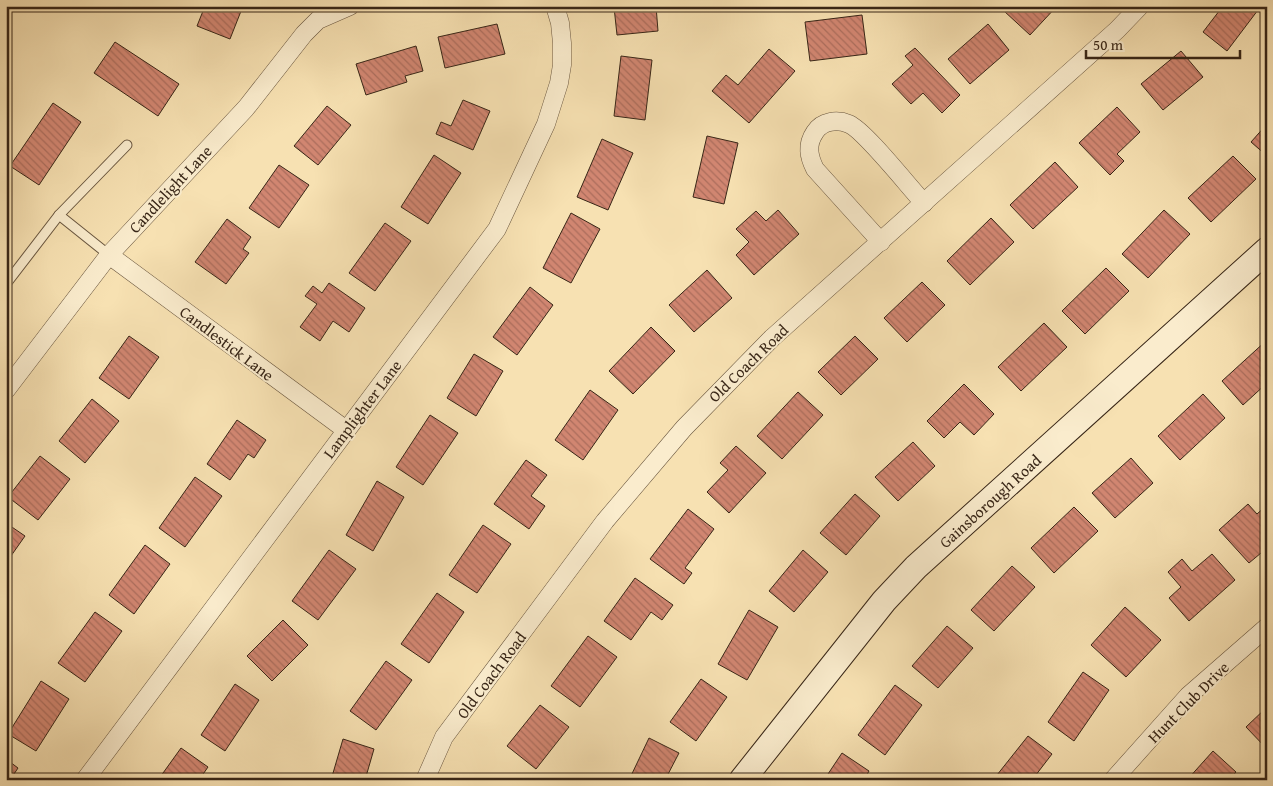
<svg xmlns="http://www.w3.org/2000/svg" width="1273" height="786" font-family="'Gentium Book Plus',serif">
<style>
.building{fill:url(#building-back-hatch);stroke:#382617}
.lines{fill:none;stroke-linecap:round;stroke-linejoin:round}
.lane-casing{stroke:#68553e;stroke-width:11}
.street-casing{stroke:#68553e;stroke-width:19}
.secondary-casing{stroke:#382617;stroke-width:27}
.lane{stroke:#faeccd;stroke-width:9}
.street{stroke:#faeccd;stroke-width:18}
.secondary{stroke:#faeccd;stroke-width:25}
.labels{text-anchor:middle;stroke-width:4;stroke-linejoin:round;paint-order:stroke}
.street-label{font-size:16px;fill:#382617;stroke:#faeccd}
</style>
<defs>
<pattern id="building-back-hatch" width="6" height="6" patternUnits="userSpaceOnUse" patternTransform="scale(1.25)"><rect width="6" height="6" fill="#d18671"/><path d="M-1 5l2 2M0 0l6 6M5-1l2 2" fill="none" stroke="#ab6d5c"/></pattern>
</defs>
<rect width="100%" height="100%" fill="#f7e1b2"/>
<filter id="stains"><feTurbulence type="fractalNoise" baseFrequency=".004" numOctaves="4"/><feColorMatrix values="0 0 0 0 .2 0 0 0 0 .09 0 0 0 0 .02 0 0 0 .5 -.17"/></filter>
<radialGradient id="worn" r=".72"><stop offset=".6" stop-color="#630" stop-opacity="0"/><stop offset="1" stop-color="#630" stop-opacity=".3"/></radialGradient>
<g class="building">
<path d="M205,6h38l-13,33 -33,-13z"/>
<path d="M656,6l2,25 -41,4 -3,-28z"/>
<path d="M1008,6h49l-27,29 -26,-24z"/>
<path d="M1223,6h38l-34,45 -24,-19z"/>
<path d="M862,15l5,39 -57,7 -5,-39z"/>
<path d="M497,24l8,30 -60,14 -7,-31z"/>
<path d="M988,24l21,26 -39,34 -22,-25z"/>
<path d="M115,42l64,42 -21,32 -64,-43z"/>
<path d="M416,46l7,25 -18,5 2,6 -41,13 -10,-31z"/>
<path d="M915,48l45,47 -18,18 -19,-20 -12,11 -19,-20 21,-19 -8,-9z"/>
<path d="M769,49l26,22 -46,52 -37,-32 14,-16 12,10z"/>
<path d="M1181,51l22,26 -40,33 -22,-26z"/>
<path d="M621,56l31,4 -7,60 -31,-4z"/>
<path d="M463,100l27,11 -17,39 -37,-16 5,-12 10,4z"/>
<path d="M53,103l28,19 -42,63 -29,-19z"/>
<path d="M327,106l24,19 -33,40 -24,-19z"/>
<path d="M1117,107l23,25 -23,22 7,7 -14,14 -31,-32z"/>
<path d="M1267,124v32l-16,-14z"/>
<path d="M707,136l31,7 -14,61 -31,-7z"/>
<path d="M602,139l31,14 -25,57 -31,-13z"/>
<path d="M434,155l27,18 -33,51 -27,-17z"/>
<path d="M1233,156l23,23 -45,43 -23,-24z"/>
<path d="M1055,162l23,25 -45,42 -23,-24z"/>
<path d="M279,165l30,20 -30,43 -30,-20z"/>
<path d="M778,210l21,24 -45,41 -18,-20 13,-13 -13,-13 20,-18 10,10z"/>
<path d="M1164,210l26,24 -42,44 -26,-24z"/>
<path d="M571,213l29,16 -29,54 -28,-15z"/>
<path d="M991,218l23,24 -44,43 -23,-24z"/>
<path d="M227,219l24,18 -8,12 6,4 -23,31 -31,-22z"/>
<path d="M385,223l26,18 -36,50 -26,-18z"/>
<path d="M1106,268l23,23 -44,43 -23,-23z"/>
<path d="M707,270l25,28 -38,34 -25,-27z"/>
<path d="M922,282l23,23 -38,37 -23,-24z"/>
<path d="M329,283l36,25 -16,24 -16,-11 -13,20 -20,-14 17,-23 -12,-8 8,-10 9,7z"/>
<path d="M530,287l23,18 -36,50 -24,-18z"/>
<path d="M1044,323l23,24 -46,44 -23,-24z"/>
<path d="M651,327l24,24 -42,43 -24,-23z"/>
<path d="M129,336l30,21 -30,42 -30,-21z"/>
<path d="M855,336l23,23 -37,36 -23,-23z"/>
<path d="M1267,340v43l-24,22 -21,-24z"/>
<path d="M474,354l29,17 -27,45 -29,-18z"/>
<path d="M964,384l30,30 -20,21 -14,-13 -16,16 -17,-17z"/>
<path d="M590,390l28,20 -35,50 -28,-20z"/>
<path d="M798,392l25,23 -41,44 -25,-23z"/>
<path d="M1203,394l22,24 -45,42 -22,-24z"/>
<path d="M92,399l27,22 -34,42 -26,-22z"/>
<path d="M430,415l28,18 -35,52 -27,-18z"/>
<path d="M237,420l29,20 -12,18 -6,-4 -18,26 -23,-16z"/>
<path d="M913,442l22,24 -37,35 -23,-24z"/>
<path d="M736,446l30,27 -37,40 -22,-21 21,-22 -8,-7z"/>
<path d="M40,456l30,23 -32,41 -30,-23z"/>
<path d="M1131,458l22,25 -38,35 -23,-25z"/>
<path d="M526,460l21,15 -16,21 14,10 -16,23 -35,-25z"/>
<path d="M195,477l27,19 -37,51 -26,-19z"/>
<path d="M377,481l27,16 -31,54 -27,-16z"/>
<path d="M855,494l25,22 -34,39 -26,-22z"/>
<path d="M1248,504l9,10 10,-9v43l-18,15 -30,-33z"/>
<path d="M1074,507l24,24 -44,42 -23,-25z"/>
<path d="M688,509l26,20 -29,39 7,5 -8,11 -34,-25z"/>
<path d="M6,523l19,13 -19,27z"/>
<path d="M483,525l28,19 -34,49 -28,-18z"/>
<path d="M145,545l25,19 -36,50 -25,-19z"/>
<path d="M329,550l27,19 -38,51 -26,-19z"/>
<path d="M803,550l25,22 -34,40 -25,-21z"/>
<path d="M1212,554l23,26 -46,41 -20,-23 12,-11 -13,-15 14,-13 10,12z"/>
<path d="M1012,566l23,21 -41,44 -23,-21z"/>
<path d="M635,578l38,27 -11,15 -11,-8 -20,28 -27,-19z"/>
<path d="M437,593l27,19 -35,51 -28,-19z"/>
<path d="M1125,607l36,33 -35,37 -35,-32z"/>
<path d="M749,610l29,17 -31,53 -29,-16z"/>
<path d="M95,612l27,19 -37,51 -27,-19z"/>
<path d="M283,620l25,25 -36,36 -25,-25z"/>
<path d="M947,626l26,22 -35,40 -26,-22z"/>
<path d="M588,636l29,21 -37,50 -29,-21z"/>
<path d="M386,661l26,19 -36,50 -26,-19z"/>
<path d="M1083,672l26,18 -35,51 -26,-19z"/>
<path d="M701,679l26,18 -31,44 -26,-19z"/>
<path d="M41,681l28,18 -33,52 -28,-17z"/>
<path d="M235,684l24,16 -34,51 -24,-16z"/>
<path d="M895,685l27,20 -37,50 -27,-20z"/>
<path d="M540,705l29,22 -33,42 -29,-23z"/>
<path d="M1267,707v42l-21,-22z"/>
<path d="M1028,736l24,18 -20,26h-39z"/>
<path d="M649,738l30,15 -14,27h-36z"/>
<path d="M343,739l31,10 -9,31h-34z"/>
<path d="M181,748l27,19 -9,13h-41z"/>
<path d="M1213,751l23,21 -7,8h-42z"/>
<path d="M842,753l27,18 -5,9h-40z"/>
<path d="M6,759l12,9 -8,12h-4z"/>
</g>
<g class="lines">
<g class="lane-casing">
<g id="lane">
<path d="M59,215l50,40"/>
<path d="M6,284l53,-69 68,-70"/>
</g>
</g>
<g class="street-casing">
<g id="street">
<path d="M881,242l-66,-73c-6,-12 -9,-24 0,-37 7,-11 22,-13 34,-8 16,7 60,63 75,79"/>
<path d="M109,255l237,175"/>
<path d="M6,390l103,-135 137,-147 58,-74 14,-14 32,-14"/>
<path d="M85,780l412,-551 49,-105 13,-41 3,-18v-22l-2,-20 -5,-17"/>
<path d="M425,780l19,-43 161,-216 79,-93 88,-90 345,-308 23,-24"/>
<path d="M1113,780l75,-84 79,-69"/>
</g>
</g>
<g class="secondary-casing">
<path id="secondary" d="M742,780l142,-179 32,-34 351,-317"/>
</g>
<use href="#lane" class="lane"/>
<use href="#street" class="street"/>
<use href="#secondary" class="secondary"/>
</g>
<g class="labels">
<g class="street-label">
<text transform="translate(170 189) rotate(-47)" y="6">Candlelight Lane</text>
<text transform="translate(227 343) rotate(37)" y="6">Candlestick Lane</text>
<text transform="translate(748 363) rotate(-44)" y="6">Old Coach Road</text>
<text transform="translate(362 409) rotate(-53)" y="6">Lamplighter Lane</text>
<text transform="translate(990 501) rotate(-42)" y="6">Gainsborough Road</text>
<text transform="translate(491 675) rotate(-53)" y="6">Old Coach Road</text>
<text transform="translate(1188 702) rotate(-45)" y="6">Hunt Club Drive</text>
</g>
</g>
<rect width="1273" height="786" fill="none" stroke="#f7e1b2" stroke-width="25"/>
<rect x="8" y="8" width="1258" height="771" fill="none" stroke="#382617" stroke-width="2.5"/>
<rect x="12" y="12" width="1248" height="761" fill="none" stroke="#382617"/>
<path d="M1086 50v8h154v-8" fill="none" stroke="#382617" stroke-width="2.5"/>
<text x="1093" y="50" font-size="15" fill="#382617" stroke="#faeccd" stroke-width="4" paint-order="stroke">50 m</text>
<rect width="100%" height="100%" filter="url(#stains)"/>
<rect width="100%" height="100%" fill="url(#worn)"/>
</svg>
